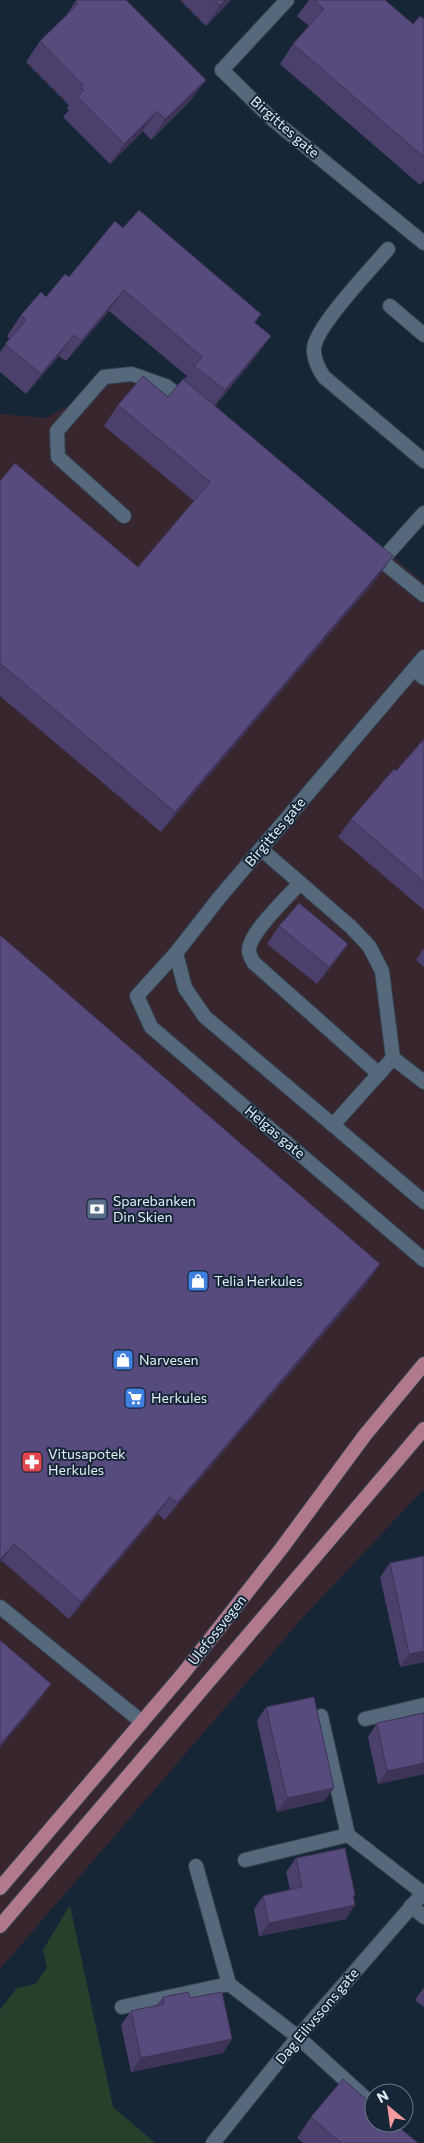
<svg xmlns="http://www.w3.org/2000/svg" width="424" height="2143" font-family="Commissioner,sans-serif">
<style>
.commercial{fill:#38262f}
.green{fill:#26412b}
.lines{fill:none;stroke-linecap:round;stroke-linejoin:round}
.service-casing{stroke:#33404e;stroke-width:16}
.minor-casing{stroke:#33404e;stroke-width:16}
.primary-casing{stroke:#33404e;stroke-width:16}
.service{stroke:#56697c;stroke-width:14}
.minor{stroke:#56697c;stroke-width:14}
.primary{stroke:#b1798c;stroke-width:14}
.wall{fill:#4b406b}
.shaded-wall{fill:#3d3457}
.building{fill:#574a7c;stroke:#3d3457}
.labels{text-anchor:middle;stroke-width:4;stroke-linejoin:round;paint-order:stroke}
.street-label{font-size:14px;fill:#e1ecf7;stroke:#162637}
.poi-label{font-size:14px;fill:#e1ecf7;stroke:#162637;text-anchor:start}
</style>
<rect width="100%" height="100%" fill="#162637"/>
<path class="commercial" d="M137,368l76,37 211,178v906l-119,126 -305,354v-1555l46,4z"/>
<path class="green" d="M70,1905l43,202 42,36h-155v-133l17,-22 18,-4 12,-16 -4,-18z"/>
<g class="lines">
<g class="service-casing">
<g id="service">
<path d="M222,70l65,-70"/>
<path d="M388,249c-16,19 -72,77 -74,99 -1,10 5,22 10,29l100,84"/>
<path d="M390,306l34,29"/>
<path d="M124,516l-66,-59 -1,-26 47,-54 28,-3 34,12 21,17"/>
<path d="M372,553l52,42"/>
<path d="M381,561l43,-48"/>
<path d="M261,849l90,78 18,19 13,25 11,87 31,24"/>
<path d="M300,883c-12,14 -53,51 -51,69 1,4 3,8 5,11l125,111"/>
<path d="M333,1125l60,-67"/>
<path d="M0,1607l142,115"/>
<path d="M321,1716l27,119 75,58"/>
<path d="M365,1719l59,-14"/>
<path d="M245,1860l103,-25"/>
<path d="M196,1866l33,118 69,53 76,69"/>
<path d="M411,1906l13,11"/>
<path d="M122,2007l107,-23"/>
</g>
</g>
<g class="minor-casing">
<g id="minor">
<path d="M222,70l50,49 152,124"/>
<path d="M424,657l-205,241 -43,55 -39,43 14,31 273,233"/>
<path d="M414,669l10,9"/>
<path d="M176,953l9,35 20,29 219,185"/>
<path d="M213,2143l85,-106 126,-145"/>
</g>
</g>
<g class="primary-casing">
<g id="primary">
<path d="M0,1888l182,-213 99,-126 84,-114 59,-71"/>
<path d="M0,1926l424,-497"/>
</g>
</g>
<use href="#service" class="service"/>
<use href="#minor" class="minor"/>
<use href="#primary" class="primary"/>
</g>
<g class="wall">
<path d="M180,0h51l-25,26z"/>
<path d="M309,0h76l28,24 11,-5v161l-4,5 -140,-121 13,-20 16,-18 -12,-10z"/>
<path d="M75,2l116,98 -40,40 -8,-9 -33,33 -47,-47 6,-7 -2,-2 2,-3 -43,-43 14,-21 26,-25z"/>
<path d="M123,228l138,86 -6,9 16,13 -15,20 -41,50 163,171 -217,255 -161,-136v-215l138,86 56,-66 -90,-75 14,-21 50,-8 19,-21 -78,-65 -43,50 -7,-5 -33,38 -26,-22v-20l10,-13 -3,-3 14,-21 25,-18 23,-20z"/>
<path d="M424,739v171l-86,-73 13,-18 45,-48z"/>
<path d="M279,926l57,35 -19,23 -50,-40z"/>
<path d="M0,935l368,347 -203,238 -7,-6 -89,105 -67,-58z"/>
<path d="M424,948v19l-8,-7z"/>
<path d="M424,1556v106l-24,5 -20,-90 10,-14z"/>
<path d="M266,1707l68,81 -10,13 -47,11 -20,-91z"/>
<path d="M377,1723l47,51 -46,10 -10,-47z"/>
<path d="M296,1858l59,37 -1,2 -8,22 -87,17 -5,-27 9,-13 27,-7 -4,-17z"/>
<path d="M424,1987v20l-9,-7z"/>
<path d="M163,1997l27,1 42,41 -9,14 -92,19 -10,-47 10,-14 26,-6z"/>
<path d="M311,2117l107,26h-115l-6,-5z"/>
</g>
<g class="shaded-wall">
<path d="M225,0h6l-25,26 14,-21z"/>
<path d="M206,80l-15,20 -40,40 14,-21z"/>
<path d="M157,111l-14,20 -33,33 14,-20z"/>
<path d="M124,290l-15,21 -43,50 15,-20z"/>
<path d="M74,335l-15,21 -33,38 15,-20z"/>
<path d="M271,336l-15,20 -46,55 15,-21z"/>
<path d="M393,556l-15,21 -217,255 14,-20z"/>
<path d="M348,944l-12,17 -19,23 12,-17z"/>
<path d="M380,1264l-12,18 -203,238 12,-17z"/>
<path d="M170,1497l-12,17 -89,105 12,-17z"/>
<path d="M14,1544l-14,19v-3z"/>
<path d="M424,1651v11l-24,5 9,-13z"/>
<path d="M51,1684l-12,17 -39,47v-3z"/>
<path d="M424,1763v11l-46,10 9,-13z"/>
<path d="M334,1788l-10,13 -47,11 10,-14z"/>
<path d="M355,1895l-8,12 8,-2 -9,14 -87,17 10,-13z"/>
<path d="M232,2039l-9,14 -92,19 10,-14z"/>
</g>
<g class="building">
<path d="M77,0h49l80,80 -41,39 -8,-8 -33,33 -46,-47 6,-7 -3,-2 2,-3 -43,-44 38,-37 -3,-2z"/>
<path d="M214,0h11l-5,5z"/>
<path d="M314,0h71l28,24 7,-8 4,3v138l-131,-113 31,-35z"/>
<path d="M139,210l122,104 -7,8 17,14 -46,54 -31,-24 8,-9 -78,-67 -43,51 -7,-6 -33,39 -36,-30 21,-24 -5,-5 20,-23 5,5 19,-23 4,3 46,-56 8,7z"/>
<path d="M143,376l25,21 15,-18 210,177 -218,256 -175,-149v-182l15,-18 123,104 72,-85 -92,-77z"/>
<path d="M424,739v143l-73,-63 43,-50 2,2z"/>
<path d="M299,903l49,41 -19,23 -50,-41z"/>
<path d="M0,935l380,329 -203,239 -7,-6 -89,105 -67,-58 -14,16z"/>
<path d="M424,1556v95l-15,3 -19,-91z"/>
<path d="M0,1640l51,44 -51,61z"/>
<path d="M314,1697l20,91 -47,10 -21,-91z"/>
<path d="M424,1713v50l-37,8 -10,-48z"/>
<path d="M345,1848l10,47 -2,1 2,9 -86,18 -6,-27 39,-9 -6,-29z"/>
<path d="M188,1992l2,6 32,-6 10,47 -91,19 -10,-47 33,-7 -1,-7z"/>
<path d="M343,2079l31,27v17h20l24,20h-77l-30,-26z"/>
</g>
<defs>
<g id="bank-square" transform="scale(1.125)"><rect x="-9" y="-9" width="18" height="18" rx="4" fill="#5c6f8a" stroke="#162637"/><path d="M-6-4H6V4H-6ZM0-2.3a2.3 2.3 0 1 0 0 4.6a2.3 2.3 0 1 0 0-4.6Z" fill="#fff"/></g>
<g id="shop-square" transform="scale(1.125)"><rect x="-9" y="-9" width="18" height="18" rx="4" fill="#3f7fe0" stroke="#162637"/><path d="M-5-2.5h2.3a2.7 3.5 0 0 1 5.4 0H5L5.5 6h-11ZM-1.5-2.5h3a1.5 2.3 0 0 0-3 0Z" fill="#fff"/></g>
<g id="supermarket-square" transform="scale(1.125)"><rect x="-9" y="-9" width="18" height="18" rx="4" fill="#3f7fe0" stroke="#162637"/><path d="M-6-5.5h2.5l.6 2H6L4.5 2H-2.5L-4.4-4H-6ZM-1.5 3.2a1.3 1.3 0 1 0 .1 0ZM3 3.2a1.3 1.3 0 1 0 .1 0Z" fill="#fff"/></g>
<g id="pharmacy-square" transform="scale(1.125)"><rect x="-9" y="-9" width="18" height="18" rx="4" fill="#e0444e" stroke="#162637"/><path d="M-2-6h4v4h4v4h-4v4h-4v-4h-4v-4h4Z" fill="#fff"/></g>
</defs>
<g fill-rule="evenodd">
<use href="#bank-square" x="97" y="1209"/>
<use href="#shop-square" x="198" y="1281"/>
<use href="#shop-square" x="123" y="1360"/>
<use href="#supermarket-square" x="135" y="1398"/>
<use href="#pharmacy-square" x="32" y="1462"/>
</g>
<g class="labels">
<g class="street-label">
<text transform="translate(285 127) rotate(41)" y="5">Birgittes gate</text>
<text transform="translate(275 832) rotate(-50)" y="5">Birgittes gate</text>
<text transform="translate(275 1132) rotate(40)" y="5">Helgas gate</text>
<text transform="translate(217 1630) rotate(-52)" y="5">Ulefossvegen</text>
<text transform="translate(317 2016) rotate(-50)" y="5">Dag Eilivssons gate</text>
</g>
<g class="poi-label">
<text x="113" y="1206">Sparebanken<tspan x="113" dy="16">Din Skien</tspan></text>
<text x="214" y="1286">Telia Herkules</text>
<text x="139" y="1365">Narvesen</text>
<text x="151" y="1403">Herkules</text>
<text x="48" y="1459">Vitusapotek<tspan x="48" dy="16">Herkules</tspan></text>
</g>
</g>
<g transform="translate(389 2108) rotate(331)"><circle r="24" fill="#162637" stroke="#677584"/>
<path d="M0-4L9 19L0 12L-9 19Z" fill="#f49aa1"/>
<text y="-8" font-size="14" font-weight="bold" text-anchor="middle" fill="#e1ecf7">N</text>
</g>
</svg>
